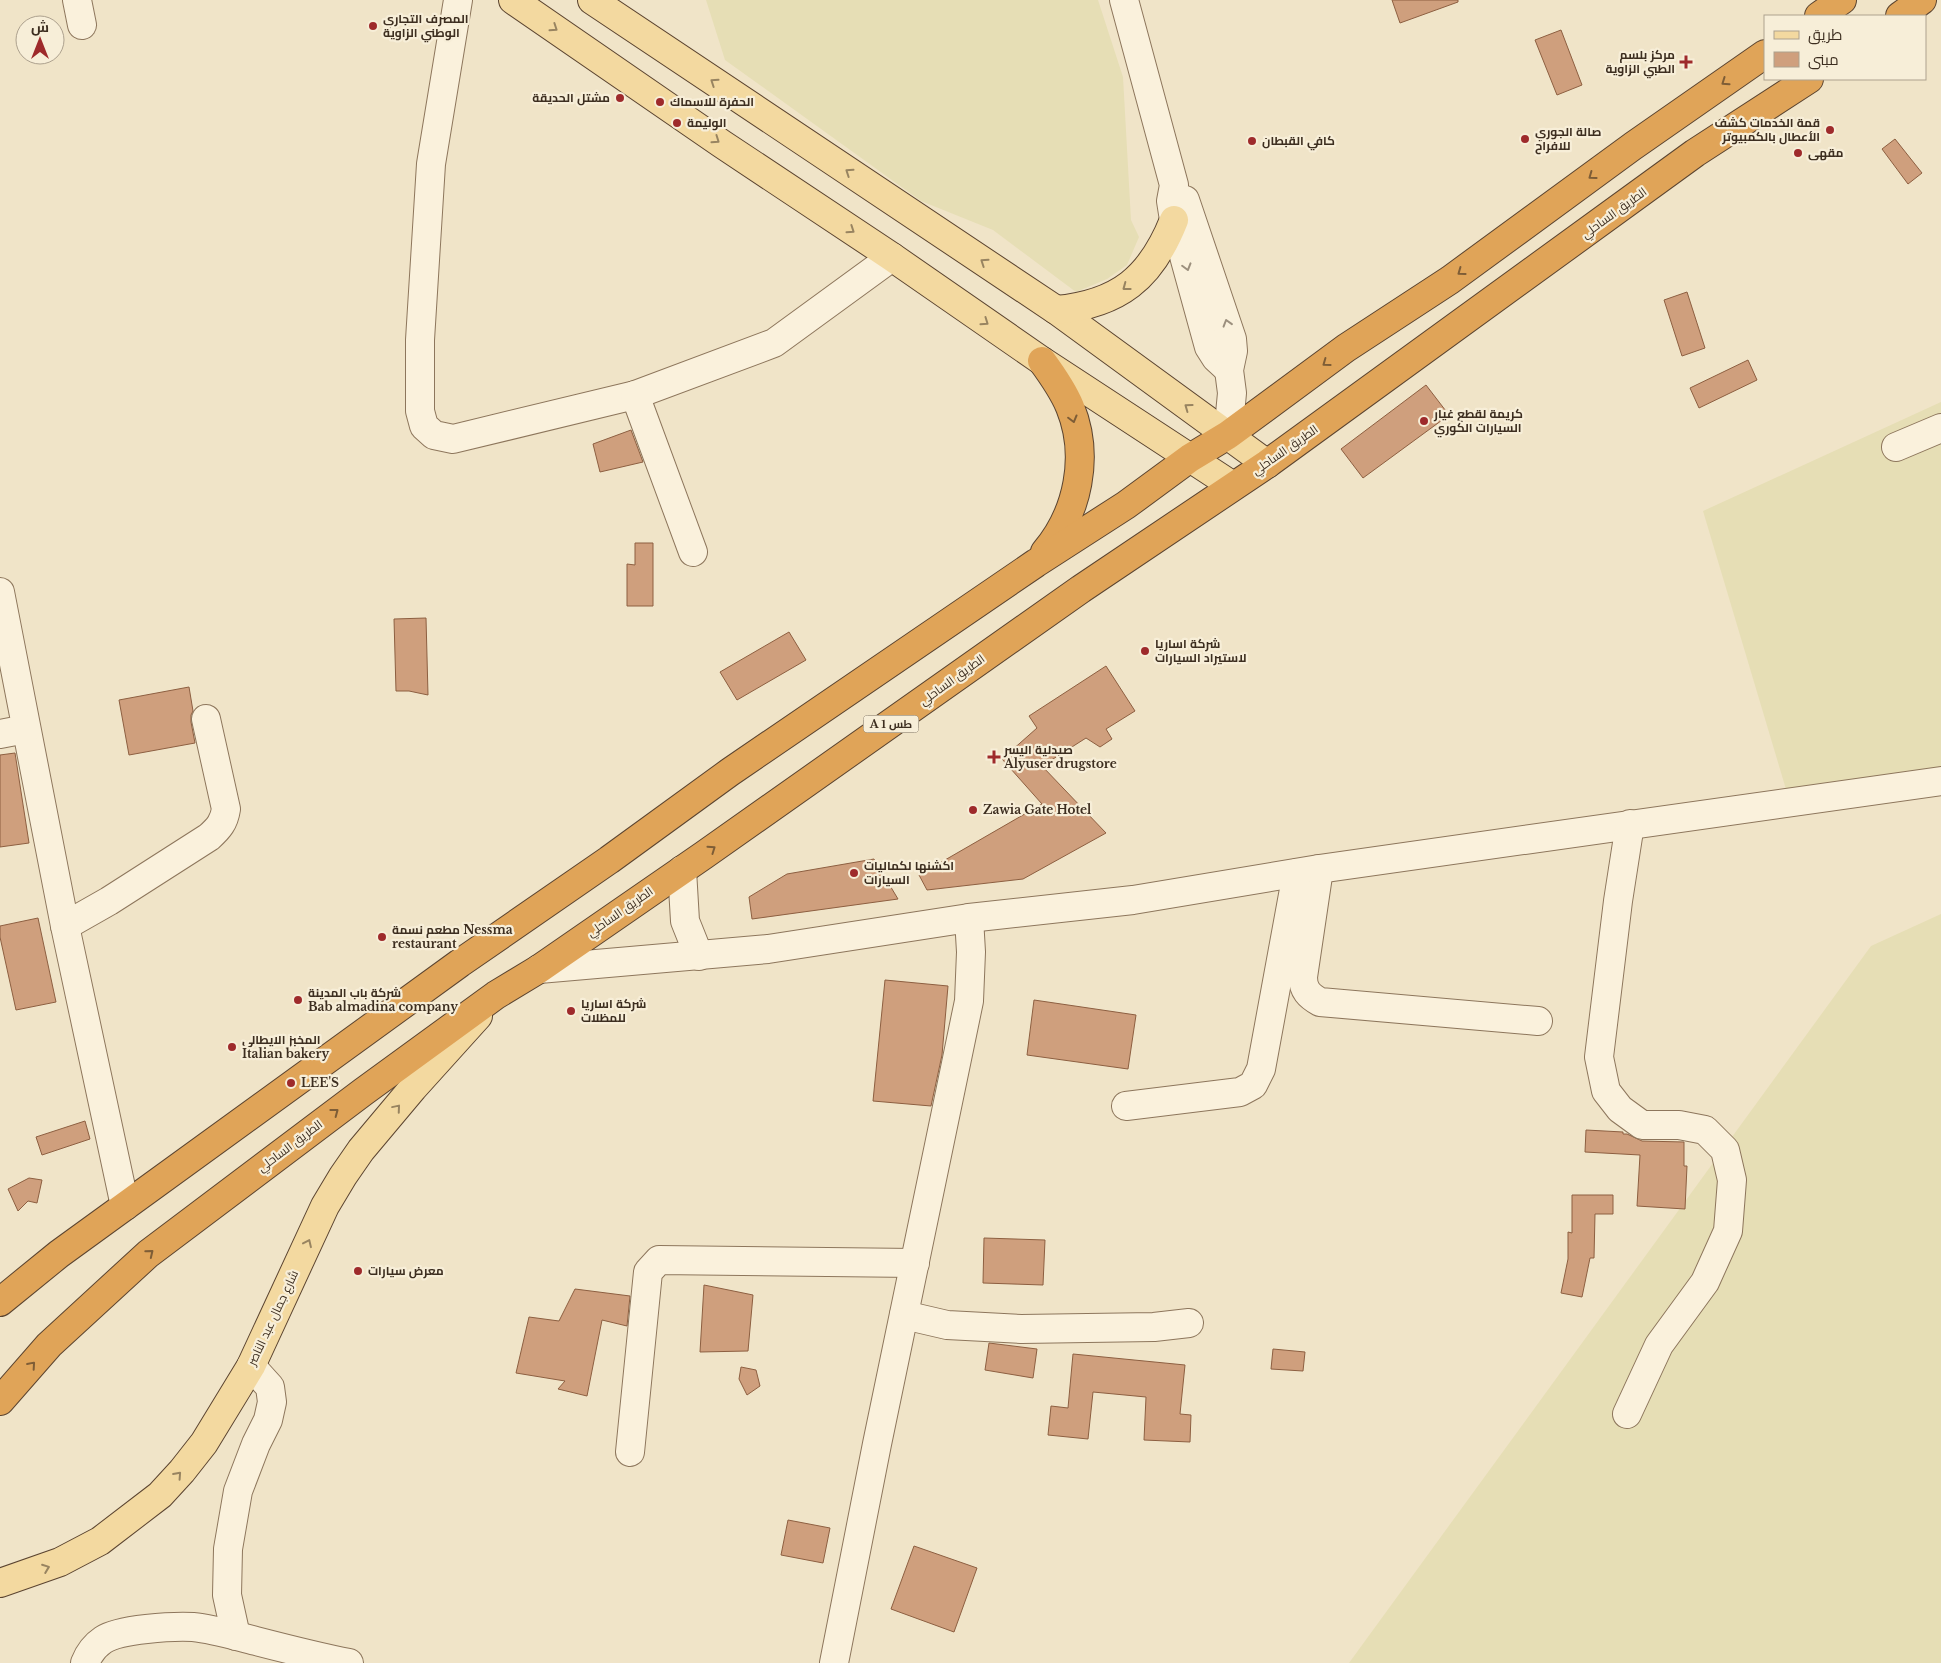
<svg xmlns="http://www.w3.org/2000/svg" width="1941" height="1663" font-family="'Libre Baskerville',Cairo,serif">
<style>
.farmland{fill:#e6deb5}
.building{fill:#cf9f7d;stroke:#8d5f41}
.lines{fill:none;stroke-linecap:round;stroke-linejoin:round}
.minor-casing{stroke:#8d765c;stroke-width:30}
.major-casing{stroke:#5b4430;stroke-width:30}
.highway-casing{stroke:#5b4430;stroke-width:30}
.minor{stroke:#faf1dc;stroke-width:28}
.major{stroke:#f3d9a0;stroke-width:28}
.highway{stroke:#e0a458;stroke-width:28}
.oneway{stroke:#988460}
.oneway2{stroke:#7e5d36}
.oneway3{stroke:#9c907e}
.poi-dot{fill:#9e2a2b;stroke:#f7eed8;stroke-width:2}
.labels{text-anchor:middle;stroke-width:4.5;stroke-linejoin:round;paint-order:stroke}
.shield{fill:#f7eed8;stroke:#756857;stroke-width:1}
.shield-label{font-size:11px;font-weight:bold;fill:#3d2e20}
.poi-label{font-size:12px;font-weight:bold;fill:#3d2e20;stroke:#f7eed8;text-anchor:start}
.street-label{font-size:12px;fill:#3d2e20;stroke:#f7eed8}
</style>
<rect width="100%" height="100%" fill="#f0e4c8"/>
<g class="farmland">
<path d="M706,0h392l25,77 8,143 8,17 -12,28 -20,14 -31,13 -83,-62 -72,-29 -196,-141z"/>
<path d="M1941,402v370l-153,24 -85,-285z"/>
<path d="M1941,914v749h-592l522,-717z"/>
</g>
<g class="building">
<path d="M1392,0h66v2l-58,21z"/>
<path d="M1561,30l21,55 -25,10 -22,-55z"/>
<path d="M1895,139l27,34 -14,11 -26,-35z"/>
<path d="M1687,292l18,56 -23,8 -18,-56z"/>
<path d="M1748,360l9,20 -58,28 -9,-20z"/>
<path d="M1426,385l23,30 -86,63 -22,-29z"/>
<path d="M631,430l12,32 -43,10 -7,-28z"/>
<path d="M635,543h18v63h-26v-42l8,1z"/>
<path d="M426,618l2,77 -19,-4h-13l-2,-72z"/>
<path d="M789,632l17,28 -69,40 -17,-28z"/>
<path d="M1106,666l29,45 -29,18 6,10 -12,8 -14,-9 -44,28 64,67 -83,46 -96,11 -8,-15 123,-71 -40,-45 35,-31 -8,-12z"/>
<path d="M189,687l4,24 -2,4v7l4,21 -66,12 -10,-55z"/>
<path d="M15,753l14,90 -29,4v-92z"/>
<path d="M874,859l24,40 -146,20 -3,-22 38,-23z"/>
<path d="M38,918l18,84 -40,8 -16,-73v-11z"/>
<path d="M885,980l63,6 -6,69 -11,51 -58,-5z"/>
<path d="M1034,1000l102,15 -8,54 -101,-14z"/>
<path d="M85,1121l5,18 -48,16 -6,-18z"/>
<path d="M1586,1130l37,2v2h4l15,7 42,1v24h3l-2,43 -48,-3 3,-51 -55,-3z"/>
<path d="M29,1178l13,2 -5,23 -9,-2 -10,10 -10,-22z"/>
<path d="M1572,1195h41v19h-18l-1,44h-4l-8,39 -21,-4 7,-34v-27l4,1z"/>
<path d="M984,1238l61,2 -2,45 -60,-2z"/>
<path d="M704,1285l49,10 -5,56 -48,1z"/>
<path d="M575,1289l55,7 -3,30 -25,-6 -15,76 -29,-7 7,-8 -49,-8 13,-56 30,4z"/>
<path d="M989,1343l48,6 -4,29 -48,-8z"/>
<path d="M1273,1349l32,3 -2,19 -32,-2z"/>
<path d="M1073,1354l112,11 -5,49 11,1 -1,27 -46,-2 2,-43 -53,-5 -5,47 -40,-4 3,-29 17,2z"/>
<path d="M741,1367l15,3 4,16 -13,9 -8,-16z"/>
<path d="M788,1520l42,8 -7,35 -42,-8z"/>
<path d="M914,1546l63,22 -23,64 -63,-23z"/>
</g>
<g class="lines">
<g class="minor-casing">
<g id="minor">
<path d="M77,0l5,25"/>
<path d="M458,0l-27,164 -11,176v71l4,15 10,9 19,4 182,-44 139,-52 118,-86"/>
<path d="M1124,0l50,185 -3,16 3,19 35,127 7,11 13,12"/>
<path d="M1185,200l47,139 1,12 -4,19 3,23 -4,42"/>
<path d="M635,395l58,157"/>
<path d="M1896,447l45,-19"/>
<path d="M0,592l65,334 60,280"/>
<path d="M0,734l26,-5"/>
<path d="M1319,869l-16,108c0,13 6,19 17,25l218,19"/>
<path d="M682,870l3,51 14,35"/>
<path d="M65,926l44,-25 100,-64c10,-9 15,-15 17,-28l-20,-90"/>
<path d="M539,969l229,-20 201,-31 164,-18 186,-31 622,-88"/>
<path d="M1126,1106l114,-14 13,-7 8,-16 36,-196"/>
<path d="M904,1315l43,10 74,4 133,-2 35,-4"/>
<path d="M1627,1414l32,-69 46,-63 23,-51 4,-51 -7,-30 -20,-20 -26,-5h-37l-22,-16 -14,-18 -7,-34 19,-156 12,-77"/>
<path d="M630,1452l18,-180 11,-12 256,3"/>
<path d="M236,1636l-9,-41 1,-46 10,-58 18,-47 12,-24 4,-18 -2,-15 -19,-21"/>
<path d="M85,1663c4,-10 9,-17 18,-23 16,-11 70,-14 90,-13 21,2 43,9 63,14 31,8 62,16 93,22"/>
<path d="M834,1663l43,-219 92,-443 2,-49 -2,-34"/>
</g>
</g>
<g class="major-casing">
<g id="major">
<path d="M513,0l209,144 170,113 150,104 191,125"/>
<path d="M592,0l464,310 211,154"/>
<path d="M1056,310c63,-6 95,-32 118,-90"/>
<path d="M0,1583l60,-21 40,-21 60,-46 22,-24 22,-28 47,-77 74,-160 18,-30 18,-26 52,-62 65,-72"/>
</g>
</g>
<g class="highway-casing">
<g id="highway">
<path d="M1819,16l23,-16"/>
<path d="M1900,16l22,-16"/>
<path d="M1042,361c11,15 21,29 28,46 20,49 8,106 -25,145"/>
<path d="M0,1302l59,-48 401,-291 149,-103 121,-88 306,-209 90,-58 64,-47 38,-23 118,-87 104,-68 183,-134 132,-92"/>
<path d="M0,1401l49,-56 99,-91 215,-162 133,-97 43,-26 165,-114 377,-266 186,-125 428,-311 114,-74"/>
</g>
</g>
<use href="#minor" class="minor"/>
<use href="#major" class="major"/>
<use href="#highway" class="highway"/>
</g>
<defs><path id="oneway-chevron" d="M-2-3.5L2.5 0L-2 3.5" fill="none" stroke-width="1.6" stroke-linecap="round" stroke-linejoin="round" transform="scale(1.25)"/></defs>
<g class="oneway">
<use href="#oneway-chevron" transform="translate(554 28) rotate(34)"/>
<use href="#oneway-chevron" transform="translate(714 82) rotate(-146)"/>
<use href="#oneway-chevron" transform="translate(716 140) rotate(35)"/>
<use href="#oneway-chevron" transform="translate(849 172) rotate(-146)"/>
<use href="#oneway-chevron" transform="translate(851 230) rotate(34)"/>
<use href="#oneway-chevron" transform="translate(984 262) rotate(-146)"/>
<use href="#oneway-chevron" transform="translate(1126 287) rotate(143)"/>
<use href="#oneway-chevron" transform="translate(985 322) rotate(35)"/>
<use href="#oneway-chevron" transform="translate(1188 407) rotate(-144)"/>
<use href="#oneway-chevron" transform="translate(397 1108) rotate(-50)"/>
<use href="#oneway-chevron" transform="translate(308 1243) rotate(-65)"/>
<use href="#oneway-chevron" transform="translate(178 1475) rotate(-48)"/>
<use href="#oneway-chevron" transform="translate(46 1568) rotate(-21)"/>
</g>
<g class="oneway2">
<use href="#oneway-chevron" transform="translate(1725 82) rotate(145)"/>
<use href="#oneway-chevron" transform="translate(1592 176) rotate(144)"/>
<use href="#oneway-chevron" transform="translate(1461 272) rotate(144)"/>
<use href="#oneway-chevron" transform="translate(1326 363) rotate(144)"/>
<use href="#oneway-chevron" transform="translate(1073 419) rotate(75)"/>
<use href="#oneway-chevron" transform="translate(712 849) rotate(-35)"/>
<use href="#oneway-chevron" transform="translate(335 1112) rotate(-37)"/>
<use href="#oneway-chevron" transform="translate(150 1253) rotate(-39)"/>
<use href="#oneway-chevron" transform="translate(32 1365) rotate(-49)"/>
</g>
<g class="oneway3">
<use href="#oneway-chevron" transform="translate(1187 267) rotate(74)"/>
<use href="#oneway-chevron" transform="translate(1227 323) rotate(-107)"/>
</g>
<g class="poi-dot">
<circle cx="373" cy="26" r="5"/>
<path d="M1683.5 54.5h5v5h5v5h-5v5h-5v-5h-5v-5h5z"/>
<circle cx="620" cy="98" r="5"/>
<circle cx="660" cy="102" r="5"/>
<circle cx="677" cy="123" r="5"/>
<circle cx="1830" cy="130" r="5"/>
<circle cx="1525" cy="139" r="5"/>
<circle cx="1252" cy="141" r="5"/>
<circle cx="1798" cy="153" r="5"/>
<circle cx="1424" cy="421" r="5"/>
<circle cx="1145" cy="651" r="5"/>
<path d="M991.5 749.5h5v5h5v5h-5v5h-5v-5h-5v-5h5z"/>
<circle cx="973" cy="810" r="5"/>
<circle cx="854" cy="873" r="5"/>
<circle cx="382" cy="937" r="5"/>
<circle cx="298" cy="1000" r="5"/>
<circle cx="571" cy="1011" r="5"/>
<circle cx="232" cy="1047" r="5"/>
<circle cx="291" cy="1083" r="5"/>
<circle cx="358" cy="1271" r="5"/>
</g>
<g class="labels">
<rect class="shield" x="863.5" y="715.5" width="55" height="17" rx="4"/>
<g class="shield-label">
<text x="891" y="728">A 1 طس</text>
</g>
<g class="poi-label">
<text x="383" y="23">المصرف التجاري<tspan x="383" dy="14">الوطني الزاوية</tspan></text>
<text x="1675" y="59" text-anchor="end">مركز بلسم<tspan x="1675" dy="14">الطبي الزاوية</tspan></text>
<text x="610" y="102" text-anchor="end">مشتل الحديقة</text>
<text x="670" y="106">الحفرة للاسماك</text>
<text x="687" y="127">الوليمة</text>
<text x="1820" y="127" text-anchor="end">قمة الخدمات كشف<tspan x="1820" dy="14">الأعطال بالكمبيوتر</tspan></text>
<text x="1535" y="136">صالة الجوري<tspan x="1535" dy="14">للافراح</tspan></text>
<text x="1262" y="145">كافي القبطان</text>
<text x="1808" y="157">مقهى</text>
<text x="1434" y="418">كريمة لقطع غيار<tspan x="1434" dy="14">السيارات الكوري</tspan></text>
<text x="1155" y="648">شركة اساريا<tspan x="1155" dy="14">لاستيراد السيارات</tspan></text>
<text x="1004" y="754">صيدلية اليسر<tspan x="1004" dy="14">Alyuser drugstore</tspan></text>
<text x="983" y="814">Zawia Gate Hotel</text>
<text x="864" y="870">اكشنها لكماليات<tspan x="864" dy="14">السيارات</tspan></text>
<text x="392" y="934">مطعم نسمة Nessma<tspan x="392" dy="14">restaurant</tspan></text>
<text x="308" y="997">شركة باب المدينة<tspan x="308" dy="14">Bab almadina company</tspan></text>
<text x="581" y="1008">شركة اساريا<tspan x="581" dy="14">للمظلات</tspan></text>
<text x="242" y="1044">المخبز الايطالي<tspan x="242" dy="14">Italian bakery</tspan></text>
<text x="301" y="1087">LEE'S</text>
<text x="368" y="1275">معرض سيارات</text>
</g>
<g class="street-label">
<text transform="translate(1614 213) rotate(-36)" y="4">الطريق الساحلي</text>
<text transform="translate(1285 450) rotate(-35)" y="4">الطريق الساحلي</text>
<text transform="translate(952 680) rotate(-36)" y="4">الطريق الساحلي</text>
<text transform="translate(620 912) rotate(-35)" y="4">الطريق الساحلي</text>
<text transform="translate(290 1146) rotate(-37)" y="4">الطريق الساحلي</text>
<text transform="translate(273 1318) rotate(-65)" y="4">شارع جمال عبد الناصر</text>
</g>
</g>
<rect x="1764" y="15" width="162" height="65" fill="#f7eed8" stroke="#ada18e"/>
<rect x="1774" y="31" width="25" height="8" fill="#f3d9a0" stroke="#ada18e"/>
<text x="1808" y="40" font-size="15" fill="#3d2e20">طريق</text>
<rect x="1774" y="52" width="25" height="15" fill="#cf9f7d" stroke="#ada18e"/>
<text x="1808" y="65" font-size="15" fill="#3d2e20">مبنى</text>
<g transform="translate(40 40)"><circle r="24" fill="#f7eed8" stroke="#ada18e"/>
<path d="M0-4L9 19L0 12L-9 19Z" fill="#9e2a2b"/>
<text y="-8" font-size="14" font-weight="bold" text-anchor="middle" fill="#3d2e20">ش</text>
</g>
</svg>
